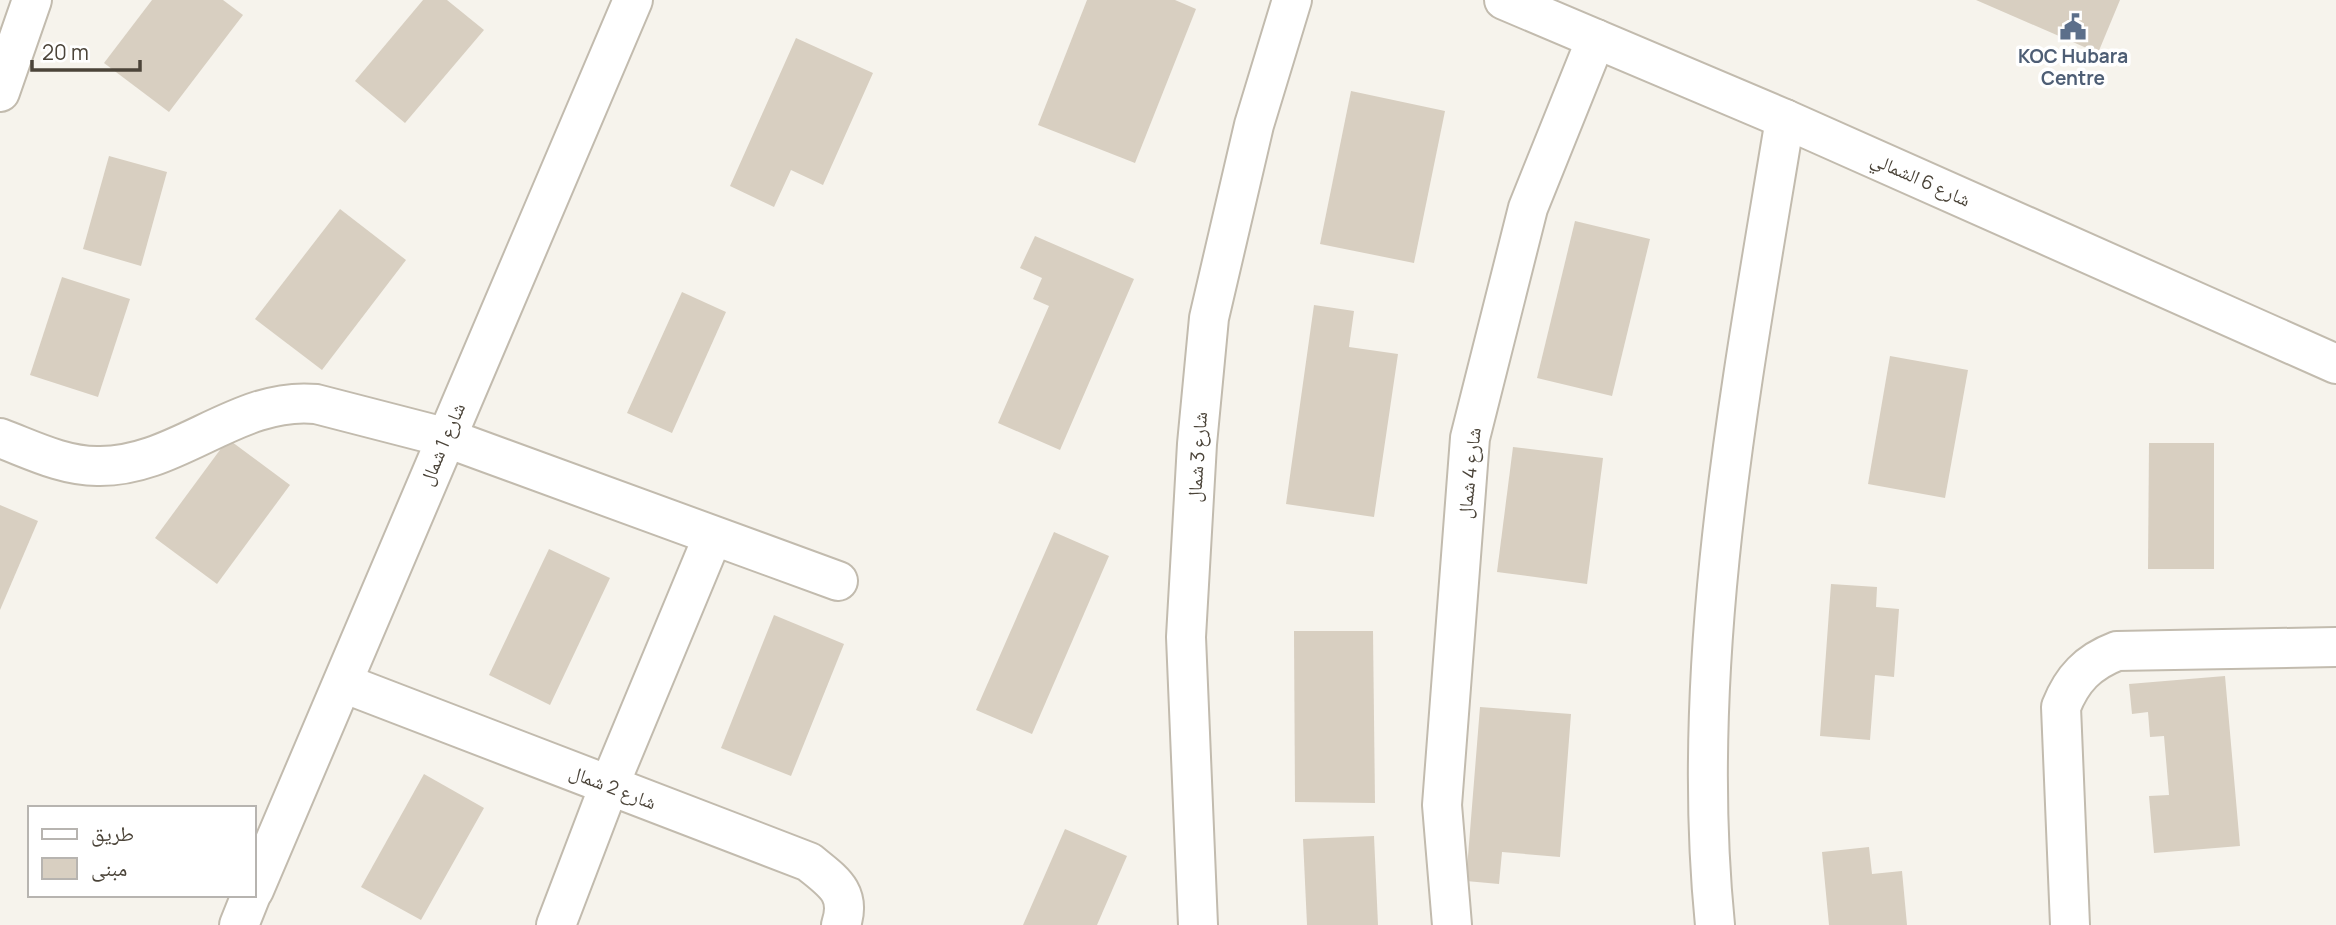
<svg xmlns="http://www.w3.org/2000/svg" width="2336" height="925" font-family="Manrope,'Noto Naskh Arabic',sans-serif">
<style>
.building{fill:#d8cfc1}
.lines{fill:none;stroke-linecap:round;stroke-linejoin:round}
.minor-casing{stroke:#c2bbae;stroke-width:42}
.tertiary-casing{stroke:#c2bbae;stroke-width:42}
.minor{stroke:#fff;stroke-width:38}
.tertiary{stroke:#fff;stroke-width:38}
.labels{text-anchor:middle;stroke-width:7;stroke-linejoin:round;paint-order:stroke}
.service-label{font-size:19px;font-weight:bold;fill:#4e5e75;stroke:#fff}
.street-label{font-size:19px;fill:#4b4439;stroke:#fff}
</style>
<rect width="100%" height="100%" fill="#f6f3ec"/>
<g class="building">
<path d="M152,0h71l20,15 -74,97 -65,-49z"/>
<path d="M423,0h24l37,30 -79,93 -50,-42z"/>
<path d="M1087,0h88l21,9 -61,154 -97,-38z"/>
<path d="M1976,0h144l-22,53z"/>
<path d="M796,38l77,35 -50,112 -32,-15 -17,37 -44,-21z"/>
<path d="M1351,91l94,20 -31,152 -94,-19z"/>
<path d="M109,156l58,16 -26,94 -58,-17z"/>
<path d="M340,209l66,51 -84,110 -67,-51z"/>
<path d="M1575,221l75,18 -38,157 -75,-18z"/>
<path d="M1035,236l99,43 -74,171 -62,-27 51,-117 -16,-7 9,-21 -22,-10z"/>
<path d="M62,277l68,22 -32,98 -68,-22z"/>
<path d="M682,292l44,20 -54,121 -45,-20z"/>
<path d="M1314,305l40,6 -5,36 49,7 -24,163 -88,-13z"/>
<path d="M1890,356l78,14 -23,128 -77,-14z"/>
<path d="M228,439l62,46 -73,99 -62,-46z"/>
<path d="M2149,443h65v126h-66z"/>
<path d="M1513,447l90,11 -16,126 -90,-12z"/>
<path d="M0,505l38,16 -38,89z"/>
<path d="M1054,532l55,24 -77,178 -56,-24z"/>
<path d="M549,549l61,29 -60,127 -61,-30z"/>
<path d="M1831,584l46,3 -1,20 23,2 -5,68 -19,-2 -5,65 -50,-4z"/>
<path d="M774,615l70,29 -53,132 -70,-28z"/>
<path d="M1294,631h79l2,172 -80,-1z"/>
<path d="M2225,676l15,170 -86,7 -5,-57 20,-1 -5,-59 -14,1 -2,-25 -16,2 -3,-30z"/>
<path d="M1480,707l91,7 -11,143 -58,-5 -3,32 -33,-3z"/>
<path d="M424,774l60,34 -63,112 -60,-33z"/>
<path d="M1065,829l62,27 -30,69h-74z"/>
<path d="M1374,836l4,89h-71l-4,-86z"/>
<path d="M1869,847l3,27 30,-3 5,54h-78l-7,-73z"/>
</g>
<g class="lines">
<g class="minor-casing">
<g id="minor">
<path d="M0,92l32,-92"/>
<path d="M0,438c32,12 63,28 97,28 79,2 140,-70 219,-62l128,33 394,144"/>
<path d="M343,683l466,179c23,19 43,30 32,63"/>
<path d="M556,925l53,-139 104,-250"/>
<path d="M1198,925l-12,-288 11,-193 12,-126 45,-193 38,-125"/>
<path d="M1452,925l-10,-120 28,-367 58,-230 68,-169"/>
<path d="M1715,925c-27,-266 27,-544 70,-806"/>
<path d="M2070,925l-9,-218c11,-28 27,-45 56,-56l219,-4"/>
</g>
</g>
<g class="tertiary-casing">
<g id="tertiary">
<path d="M1504,0l281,119 551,245"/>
<path d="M254,890l379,-890"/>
<path d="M239,925l12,-30"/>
</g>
</g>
<use href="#minor" class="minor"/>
<use href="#tertiary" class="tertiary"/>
</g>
<defs>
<g id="civic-bare" transform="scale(2.1)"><path d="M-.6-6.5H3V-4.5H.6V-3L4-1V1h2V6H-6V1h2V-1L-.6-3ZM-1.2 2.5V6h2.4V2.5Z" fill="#5c6f8a" stroke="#fff" stroke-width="2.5" paint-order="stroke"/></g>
</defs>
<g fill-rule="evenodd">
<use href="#civic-bare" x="2073" y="27"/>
</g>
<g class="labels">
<g class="service-label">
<text x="2073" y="63">KOC Hubara<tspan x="2073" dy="22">Centre</tspan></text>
</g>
<g class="street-label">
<text transform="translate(1921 179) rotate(24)" y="7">شارع 6 الشمالي</text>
<text transform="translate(442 444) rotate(-67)" y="7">شارع 1 شمال</text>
<text transform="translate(1197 457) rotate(-86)" y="7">شارع 3 شمال</text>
<text transform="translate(1469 473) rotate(-84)" y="7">شارع 4 شمال</text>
<text transform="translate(613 787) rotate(21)" y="7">شارع 2 شمال</text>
</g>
</g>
<rect x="28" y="806" width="228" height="91" fill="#ffffff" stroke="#b7b4b0" stroke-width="2"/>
<rect x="42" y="829" width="35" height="10" fill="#ffffff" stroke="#b7b4b0" stroke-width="2"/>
<text x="91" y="841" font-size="21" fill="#4b4439">طريق</text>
<rect x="42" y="858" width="35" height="21" fill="#d8cfc1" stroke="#b7b4b0" stroke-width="2"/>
<text x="91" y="876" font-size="21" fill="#4b4439">مبنى</text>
<path d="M32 60v10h108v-10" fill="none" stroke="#4b4439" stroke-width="3.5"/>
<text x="42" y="60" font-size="21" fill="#4b4439" stroke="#ffffff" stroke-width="5" paint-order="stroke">20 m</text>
</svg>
